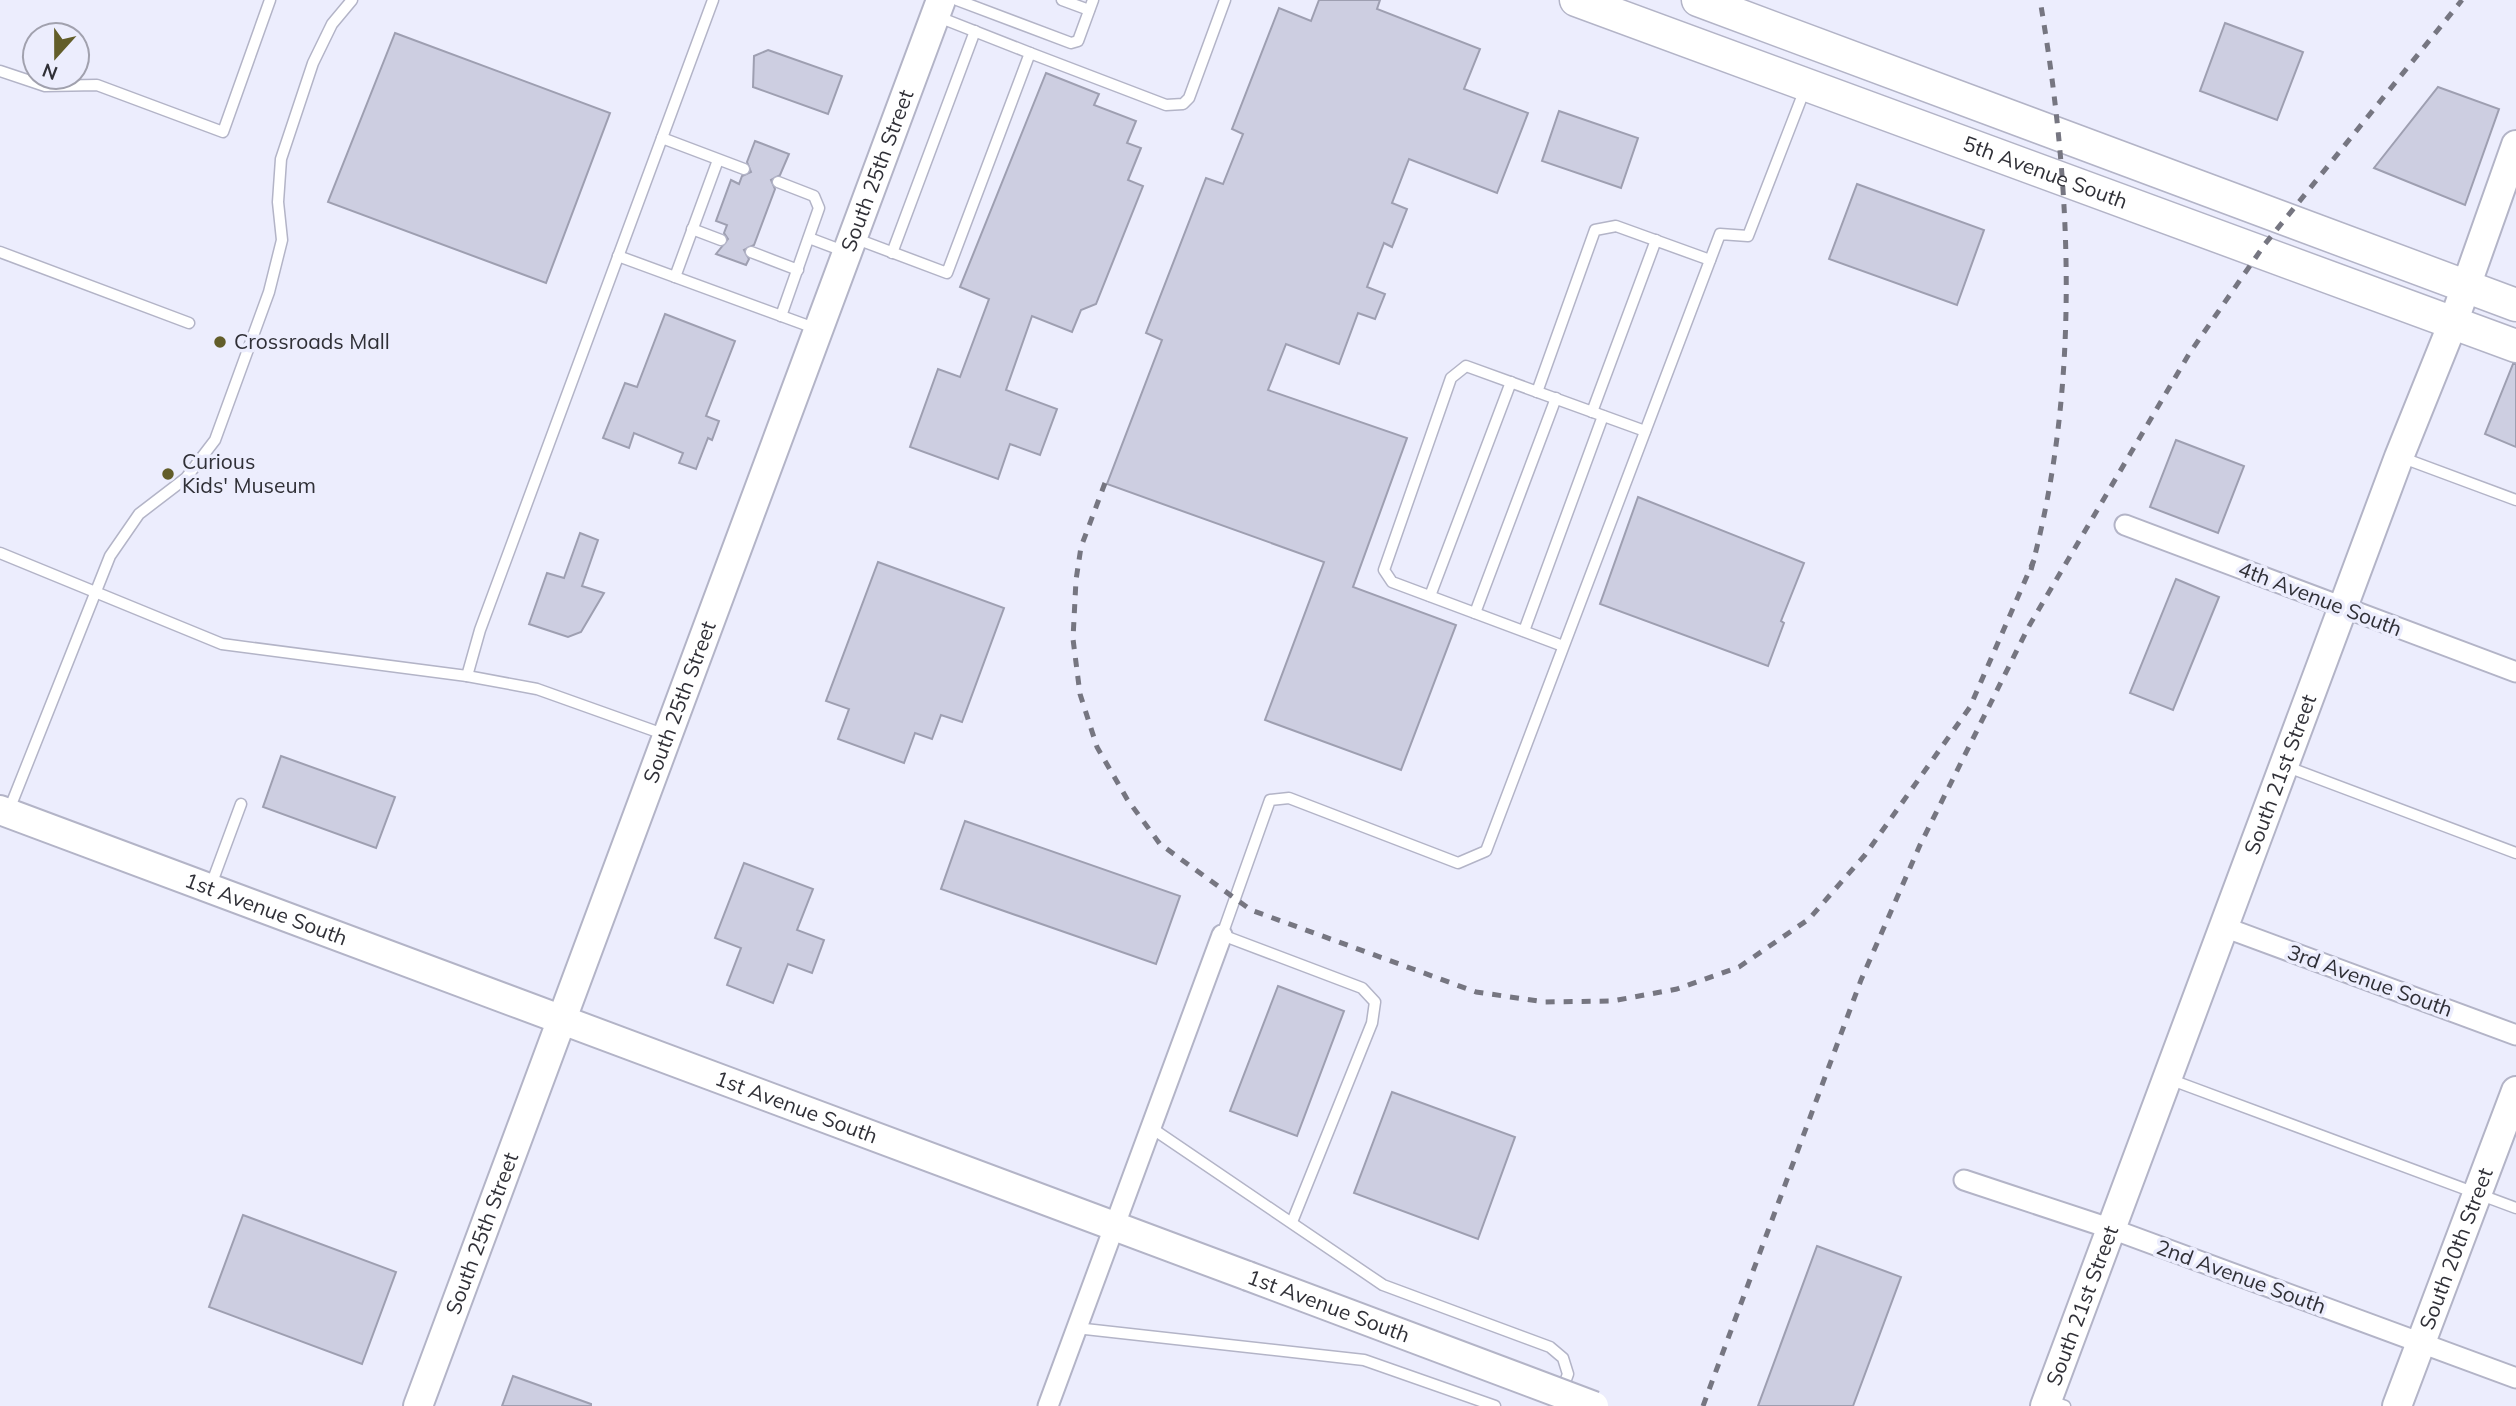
<svg xmlns="http://www.w3.org/2000/svg" width="2516" height="1406" font-family="Mulish,sans-serif">
<style>
.building{fill:#cdcee1;stroke:#9e9fb1;stroke-width:2}
.lines{fill:none;stroke-linecap:round;stroke-linejoin:round}
.lane-casing{stroke:#b3b4c7;stroke-width:13}
.street-casing{stroke:#b3b4c7;stroke-width:23}
.secondary-casing{stroke:#b3b4c7;stroke-width:32}
.primary-casing{stroke:#b3b4c7;stroke-width:35}
.lane{stroke:#fff;stroke-width:10}
.street{stroke:#fff;stroke-width:19}
.secondary{stroke:#fff;stroke-width:28}
.primary{stroke:#fff;stroke-width:32}
.rail{stroke:#767681;stroke-width:5;stroke-dasharray:9 9;stroke-linecap:butt}
.secondary-bridge-casing{stroke:#b3b4c7;stroke-width:32;stroke-linecap:butt}
.secondary-bridge{stroke:#fff;stroke-width:28}
.poi-dot{fill:#625d29;stroke:#ecedfd;stroke-width:2.5}
.labels{text-anchor:middle;stroke-width:7;stroke-linejoin:round;paint-order:stroke}
.street-label{font-size:21px;fill:#303037;stroke:#ecedfd}
.poi-label{font-size:21px;fill:#303037;stroke:#ecedfd;text-anchor:start}
</style>
<rect width="100%" height="100%" fill="#ecedfd"/>
<g class="building">
<path d="M1319,0h61l-3,9 103,40 -16,40 64,24 -31,80 -88,-34 -17,44 15,6 -15,38 -8,-4 -17,44 18,7 -10,25 -17,-6 -19,51 -53,-20 -18,46 139,48 -54,149 103,38 -55,145 -136,-50 59,-158 -217,-78 55,-144 -16,-7 60,-155 17,6 20,-50 -11,-5 47,-121 32,13z"/>
<path d="M2225,23l78,29 -26,68 -77,-29z"/>
<path d="M395,33l215,80 -64,170 -218,-81z"/>
<path d="M768,50l74,26 -14,38 -75,-27 1,-31z"/>
<path d="M1046,73l53,21 -5,11 42,16 -9,22 14,5 -13,32 15,6 -47,118 -15,6 -9,22 -40,-16 -26,74 51,19 -17,46 -30,-11 -12,35 -88,-32 28,-78 22,8 29,-78 -29,-12z"/>
<path d="M2438,87l61,22 -34,96 -91,-37z"/>
<path d="M1559,111l79,27 -17,50 -79,-27z"/>
<path d="M755,141l34,13 -9,21 -9,5 4,9 -21,56 -10,5 5,9 -3,6 -30,-11 12,-15 -4,-6 3,-8 -11,-4 15,-41 8,4 3,-8 9,-4 -4,-10z"/>
<path d="M1857,184l127,46 -27,75 -128,-46z"/>
<path d="M665,314l70,27 -29,75 13,5 -7,19 -4,-2 -12,31 -17,-6 4,-10 -49,-20 -5,15 -26,-10 22,-55 12,4z"/>
<path d="M2513,364h3v83l-31,-13z"/>
<path d="M2176,440l68,26 -26,67 -68,-26z"/>
<path d="M1638,497l166,66 -23,58 3,2 -16,43 -168,-62z"/>
<path d="M580,533l18,7 -16,46 22,7 -23,39 -13,5 -39,-13 18,-51 17,5z"/>
<path d="M878,562l126,46 -42,114 -21,-7 -9,24 -17,-6 -11,30 -66,-24 11,-30 -23,-8z"/>
<path d="M2176,579l43,18 -46,113 -43,-17z"/>
<path d="M281,756l114,41 -19,51 -113,-41z"/>
<path d="M965,821l215,75 -24,68 -215,-75z"/>
<path d="M744,863l69,26 -16,41 27,10 -12,33 -24,-9 -15,39 -46,-18 14,-37 -26,-10z"/>
<path d="M1278,986l66,25 -47,125 -67,-25z"/>
<path d="M1392,1092l123,45 -37,102 -124,-46z"/>
<path d="M243,1215l153,57 -34,92 -153,-57z"/>
<path d="M1817,1246l84,31 -48,129h-95z"/>
<path d="M513,1376l78,28v2h-89z"/>
</g>
<g class="lines">
<g class="lane-casing">
<g id="lane">
<path d="M957,0l114,43 7,-2 15,-41"/>
<path d="M1062,0l27,10"/>
<path d="M1030,53l136,52 17,-1 6,-6 36,-98"/>
<path d="M0,71l45,15 52,-1 126,47 47,-132"/>
<path d="M662,138l82,31"/>
<path d="M778,182l36,14 5,12 -38,108"/>
<path d="M692,229l29,11"/>
<path d="M809,238l37,14"/>
<path d="M854,238l93,35 83,-220 -94,-37"/>
<path d="M0,252l189,71"/>
<path d="M751,252l47,18"/>
<path d="M892,253l83,-222"/>
<path d="M618,256l199,73"/>
<path d="M675,277l43,-117"/>
<path d="M1537,392l58,-162 21,-4 94,34"/>
<path d="M1592,412l64,-172"/>
<path d="M2403,458l113,42"/>
<path d="M0,553l222,91 245,32 70,13 129,46"/>
<path d="M1430,596l81,-214"/>
<path d="M1475,613l81,-215"/>
<path d="M1524,631l79,-215"/>
<path d="M1563,646l-171,-64 -8,-12 67,-192 15,-12 179,65"/>
<path d="M467,676l13,-46 233,-630"/>
<path d="M2285,766l231,87"/>
<path d="M9,810l101,-254 29,-42 47,-36 29,-38 54,-148 13,-52 -4,-38 3,-43 32,-96 19,-39 20,-24"/>
<path d="M211,885l30,-81"/>
<path d="M2169,1079l347,129"/>
<path d="M1150,1127l233,158 167,62 13,11 5,16 -7,19"/>
<path d="M1292,1222l80,-199 3,-21 -13,-14 -140,-53 48,-135 19,-2 169,65 28,-12 234,-617 28,2 57,-147"/>
<path d="M1076,1328l288,32 131,46"/>
<path d="M2048,1400l17,6"/>
</g>
</g>
<g class="street-casing">
<g id="street">
<path d="M2125,525l391,147"/>
<path d="M2224,927l292,108"/>
<path d="M1964,1180l148,49 404,149"/>
<path d="M1048,1406l174,-471"/>
</g>
</g>
<g class="secondary-casing">
<g id="secondary">
<path id="s1" d="M0,810l1248,466"/>
<path id="s2" d="M418,1406l523,-1406"/>
<path id="s3" d="M2045,1406l354,-949 54,-134 63,-178"/>
<path id="s4" d="M2397,1406l119,-315"/>
</g>
</g>
<g class="primary-casing">
<g id="primary">
<path id="s5" d="M1576,0l940,346"/>
<path d="M1698,0l818,305"/>
</g>
</g>
<use href="#lane" class="lane"/>
<use href="#street" class="street"/>
<use href="#secondary" class="secondary"/>
<use href="#primary" class="primary"/>
<g class="rail">
<path d="M1105,483l-24,64 -5,33 -3,59 7,55 17,53 30,52 33,45 91,66 225,82 69,10 67,-1 65,-12 62,-22 70,-48 56,-64 105,-148 64,-147"/>
<path d="M2031,570c50,-184 41,-384 9,-570"/>
<path d="M1703,1406l158,-426 59,-135 109,-219 160,-272 76,-110 197,-244"/>
</g>
<g class="secondary-bridge-casing">
<g id="secondary-bridge">
<path id="s6" d="M1248,1276l346,130"/>
</g>
</g>
<use href="#secondary-bridge" class="secondary-bridge"/>
</g>
<g class="poi-dot">
<circle cx="220" cy="342" r="7"/>
<circle cx="168" cy="474" r="7"/>
</g>
<g class="labels">
<g class="street-label">
<text dy="7" stroke="none"><textPath href="#s2" startOffset="1318">South 25th Street</textPath></text>
<text dy="7" stroke="none"><textPath href="#s5" startOffset="500">5th Avenue South</textPath></text>
<text transform="translate(2320 599) rotate(21)" y="7">4th Avenue South</text>
<text dy="7" stroke="none"><textPath href="#s2" startOffset="751">South 25th Street</textPath></text>
<text dy="7" stroke="none"><textPath href="#s3" startOffset="674">South 21st Street</textPath></text>
<text dy="7" stroke="none"><textPath href="#s1" startOffset="284">1st Avenue South</textPath></text>
<text transform="translate(2370 981) rotate(20)" y="7">3rd Avenue South</text>
<text dy="7" stroke="none"><textPath href="#s1" startOffset="850">1st Avenue South</textPath></text>
<text dy="7" stroke="none"><textPath href="#s2" startOffset="184">South 25th Street</textPath></text>
<text dy="7" stroke="none"><textPath href="#s4" startOffset="168">South 20th Street</textPath></text>
<text transform="translate(2241 1277) rotate(20)" y="7">2nd Avenue South</text>
<text dy="7" stroke="none"><textPath href="#s6" startOffset="86">1st Avenue South</textPath></text>
<text dy="7" stroke="none"><textPath href="#s3" startOffset="107">South 21st Street</textPath></text>
</g>
<g class="poi-label">
<text x="234" y="349">Crossroads Mall</text>
<text x="182" y="469">Curious<tspan x="182" dy="24">Kids' Museum</tspan></text>
</g>
</g>
<g transform="translate(56 56) rotate(201)"><circle r="33" fill="#ecedfd" stroke="#a1a1ae" stroke-width="2"/>
<path d="M0-5L12 26L0 18L-12 26Z" fill="#625d29"/>
<text y="-10" font-size="19" font-weight="bold" text-anchor="middle" fill="#303037">N</text>
</g>
</svg>
